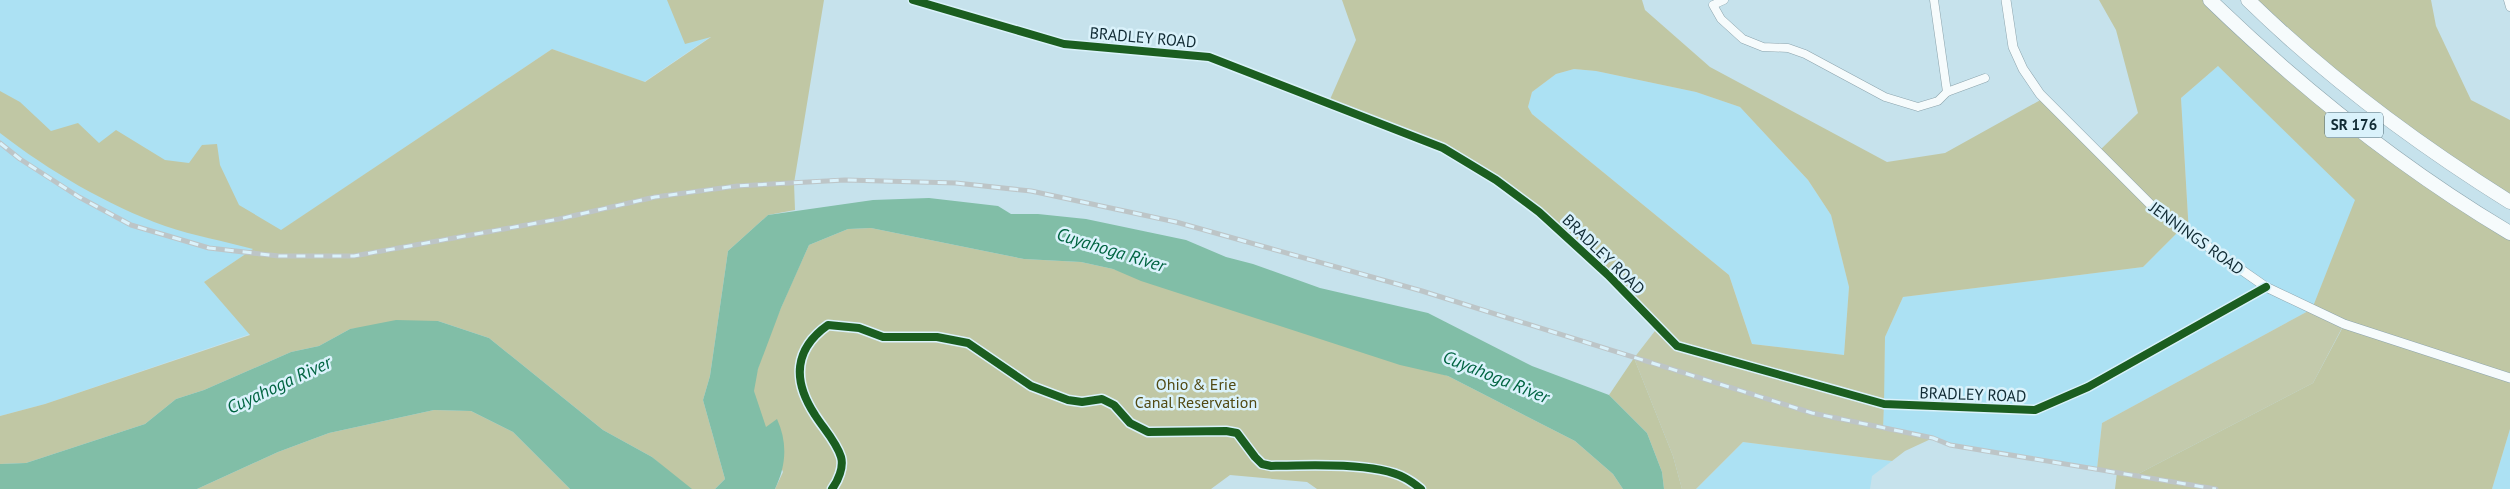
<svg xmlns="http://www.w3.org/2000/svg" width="2510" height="489" font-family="'PT Sans',sans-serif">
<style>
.built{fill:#ace1f3}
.green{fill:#c3caac}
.forest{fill:#c0c7a4;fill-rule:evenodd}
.water{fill:#81bea7}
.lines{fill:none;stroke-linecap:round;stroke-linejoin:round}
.minor-casing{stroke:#8ca4ad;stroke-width:9}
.tertiary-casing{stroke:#8ca4ad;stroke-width:10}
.motorway-casing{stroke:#8ca4ad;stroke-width:15}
.minor{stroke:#f6fbfc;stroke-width:8}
.tertiary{stroke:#f6fbfc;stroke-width:9}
.motorway{stroke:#f6fbfc;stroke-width:14}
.rail-casing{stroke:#bdc5c7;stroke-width:5}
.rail{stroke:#daf2fb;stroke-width:3;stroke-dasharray:9;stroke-linecap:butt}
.cycleway-casing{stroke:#daf2fb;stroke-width:11}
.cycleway{stroke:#1b5e20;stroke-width:8}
.labels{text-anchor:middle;stroke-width:5;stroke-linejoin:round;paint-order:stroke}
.shield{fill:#daf2fb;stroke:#4d6770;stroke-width:1}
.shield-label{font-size:15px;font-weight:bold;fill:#112b34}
.street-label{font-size:16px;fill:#112b34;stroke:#daf2fb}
.park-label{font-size:16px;fill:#524a13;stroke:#daf2fb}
.water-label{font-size:18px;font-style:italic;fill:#006441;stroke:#daf2fb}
</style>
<rect width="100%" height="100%" fill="#c6e2ec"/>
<g class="built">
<path d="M0,0h687l26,35 -69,47 -92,-33 -348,233 46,52 -205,70 -45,12z"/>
<path d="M2218,66l138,134 -44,109 -210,114 -5,46 -147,-24 -17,-7 -50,-9 2,-92 18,-40 240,-30 38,-38 8,4 -8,-135z"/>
<path d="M1574,69l22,2 100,21 44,15 68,73 23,35 18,72 -5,68 -92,-11 -23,-69 -197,-161 -4,-7 4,-15 24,-18z"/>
<path d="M2510,429v60h-18z"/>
<path d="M1743,442l149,19 -20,15 -2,13h-174z"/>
</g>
<g class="green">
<path d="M2312,309l32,15 -31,59 -177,92 -39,-6 5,-46z"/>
<path d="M1658,327l226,77 -1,25 50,9 -28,13 -13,10 -149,-19 -47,47h-14l-9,-33 -39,-98z"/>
</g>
<g class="forest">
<path d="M667,0h157l-30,183 1,27 -27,5 -40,36 -18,125 -7,24 22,79 -10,10h-26l-37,-32 -49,-27 -114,-92 -51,-17 -88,8 -31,17 -28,6 -87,38 -28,9 -31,25 -119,39 -26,1v-48l45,-12 205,-69 -46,-53 49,-33c-29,-8 -59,-13 -88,-23 -58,-21 -116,-55 -165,-93v-42l20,11 31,29 27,-8 21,20 17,-13 49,30 24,3 13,-18 15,-1 3,21 19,40 42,25 271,-181 93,33 66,-45 -26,7z"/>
<path d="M1342,0h300l3,10 65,57 177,95 58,-9 99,-55 54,54 40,-39 -22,-83 -17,-30h111l62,58 238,175v196l-18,60h-377l2,-17 19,3 177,-92 31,-58 -32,-16 43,-109 -137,-134 -37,32 8,136 -8,-5 -38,38 -240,30 -18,40 -1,67 -207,-58 -138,-134 -96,-64 -115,-44 28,-64zM1574,69l22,2 100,21 44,15 68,73 23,35 18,72 -5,68 -92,-11 -23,-69 -197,-161 -4,-7 4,-15 24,-18z"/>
<path d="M2248,0h183l5,26 35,74 39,20v82l-47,-30z"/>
<path d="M871,228l153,31 57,3 32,7 335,107 127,65 38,33 10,15h-306l-10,-7 -77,-7 -19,14h-436l8,-17c-10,-26 -24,-53 -29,-80 -4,-21 44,-122 55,-147l39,-16z"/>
<path d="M1634,358l39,98 9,33h-18l-2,-17 -15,-39 -38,-38z"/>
<path d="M434,410l37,1 42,21 57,57h-373l81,-37 51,-19z"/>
</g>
<g class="water">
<path d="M929,198l69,8 13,8h27l48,5 100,21 40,17 27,7 67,24 108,25 104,53 77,29 38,38 15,39 2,17h-41l-10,-15 -38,-33 -127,-65 -48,-11 -259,-84 -28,-12 -32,-7 -57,-3 -153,-31 -23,1 -39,16 -28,63 -23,61 -4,22 12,36 11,-8c11,24 9,47 -2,70h-60l10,-10 -22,-79 7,-24 18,-125 40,-36 105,-15z"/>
<path d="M396,320l42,1 51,17 114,92 49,27 40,32h-122l-57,-57 -42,-21 -37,-1 -105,23 -51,19 -81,37h-197v-25l26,-1 119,-39 31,-25 28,-9 87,-38 28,-6 31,-17z"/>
</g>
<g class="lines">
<g class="minor-casing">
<g id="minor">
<path d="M913,0l151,44 145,13 234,91 53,32 43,32 69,63 69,71 207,58 151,6 53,-23 178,-100"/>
<path d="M1724,0l-11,5 8,14 22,20 20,8 25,1 17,6 80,43 33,10 20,-6 9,-9 38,-14"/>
<path d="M1934,0l13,92"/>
<path d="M2508,0l2,7"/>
</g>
</g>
<g class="tertiary-casing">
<path id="tertiary" d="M2006,0l7,47 10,22 17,25 117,117 109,76 78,37 166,54"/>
</g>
<g class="motorway-casing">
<g id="motorway">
<path d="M2210,0c91,88 191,168 300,233"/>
<path d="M2248,0c79,77 169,144 262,202"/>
</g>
</g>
<use href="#minor" class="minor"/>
<use href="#tertiary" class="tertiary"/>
<use href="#motorway" class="motorway"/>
<g class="rail-casing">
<path id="rail" d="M0,143l20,16 59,38 52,28 78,23 70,8h75l205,-37 96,-22 82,-11 108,-6 111,3 75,8 145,31 246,69 390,122 121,25 17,7 266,44"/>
</g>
<use href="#rail" class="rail"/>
<g class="cycleway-casing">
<g id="cycleway">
<path d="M913,0l151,44 145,13 234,91 53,32 43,32 69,63 69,71 207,58 151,6 53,-23 178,-100"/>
<path d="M832,489c6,-8 12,-22 9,-32 -5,-16 -18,-29 -26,-42 -23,-35 -21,-66 13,-90l31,3 24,9h54l31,6 63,43 37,14 14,2 20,-3 12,6 16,18 18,9 78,-1 11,2 18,24 7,7 9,2c34,-1 105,-4 134,12 6,3 11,7 16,11"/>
</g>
</g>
<use href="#cycleway" class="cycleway"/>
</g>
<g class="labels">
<rect class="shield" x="2325" y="112.5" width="58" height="25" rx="4"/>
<g class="shield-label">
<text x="2354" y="130">SR 176</text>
</g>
<g class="street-label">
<text transform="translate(1143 37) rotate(5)" y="6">BRADLEY ROAD</text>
<text transform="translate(2197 238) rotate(36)" y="6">JENNINGS ROAD</text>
<text transform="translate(1604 254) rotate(44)" y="6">BRADLEY ROAD</text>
<text transform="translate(1973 394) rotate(2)" y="6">BRADLEY ROAD</text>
</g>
<g class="park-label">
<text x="1196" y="390">Ohio &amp; Erie<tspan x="1196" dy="18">Canal Reservation</tspan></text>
</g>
<g class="water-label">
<text transform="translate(1111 250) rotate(17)" y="6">Cuyahoga River</text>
<text transform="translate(1496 377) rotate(22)" y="6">Cuyahoga River</text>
<text transform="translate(279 385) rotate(-25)" y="6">Cuyahoga River</text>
</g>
</g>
</svg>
